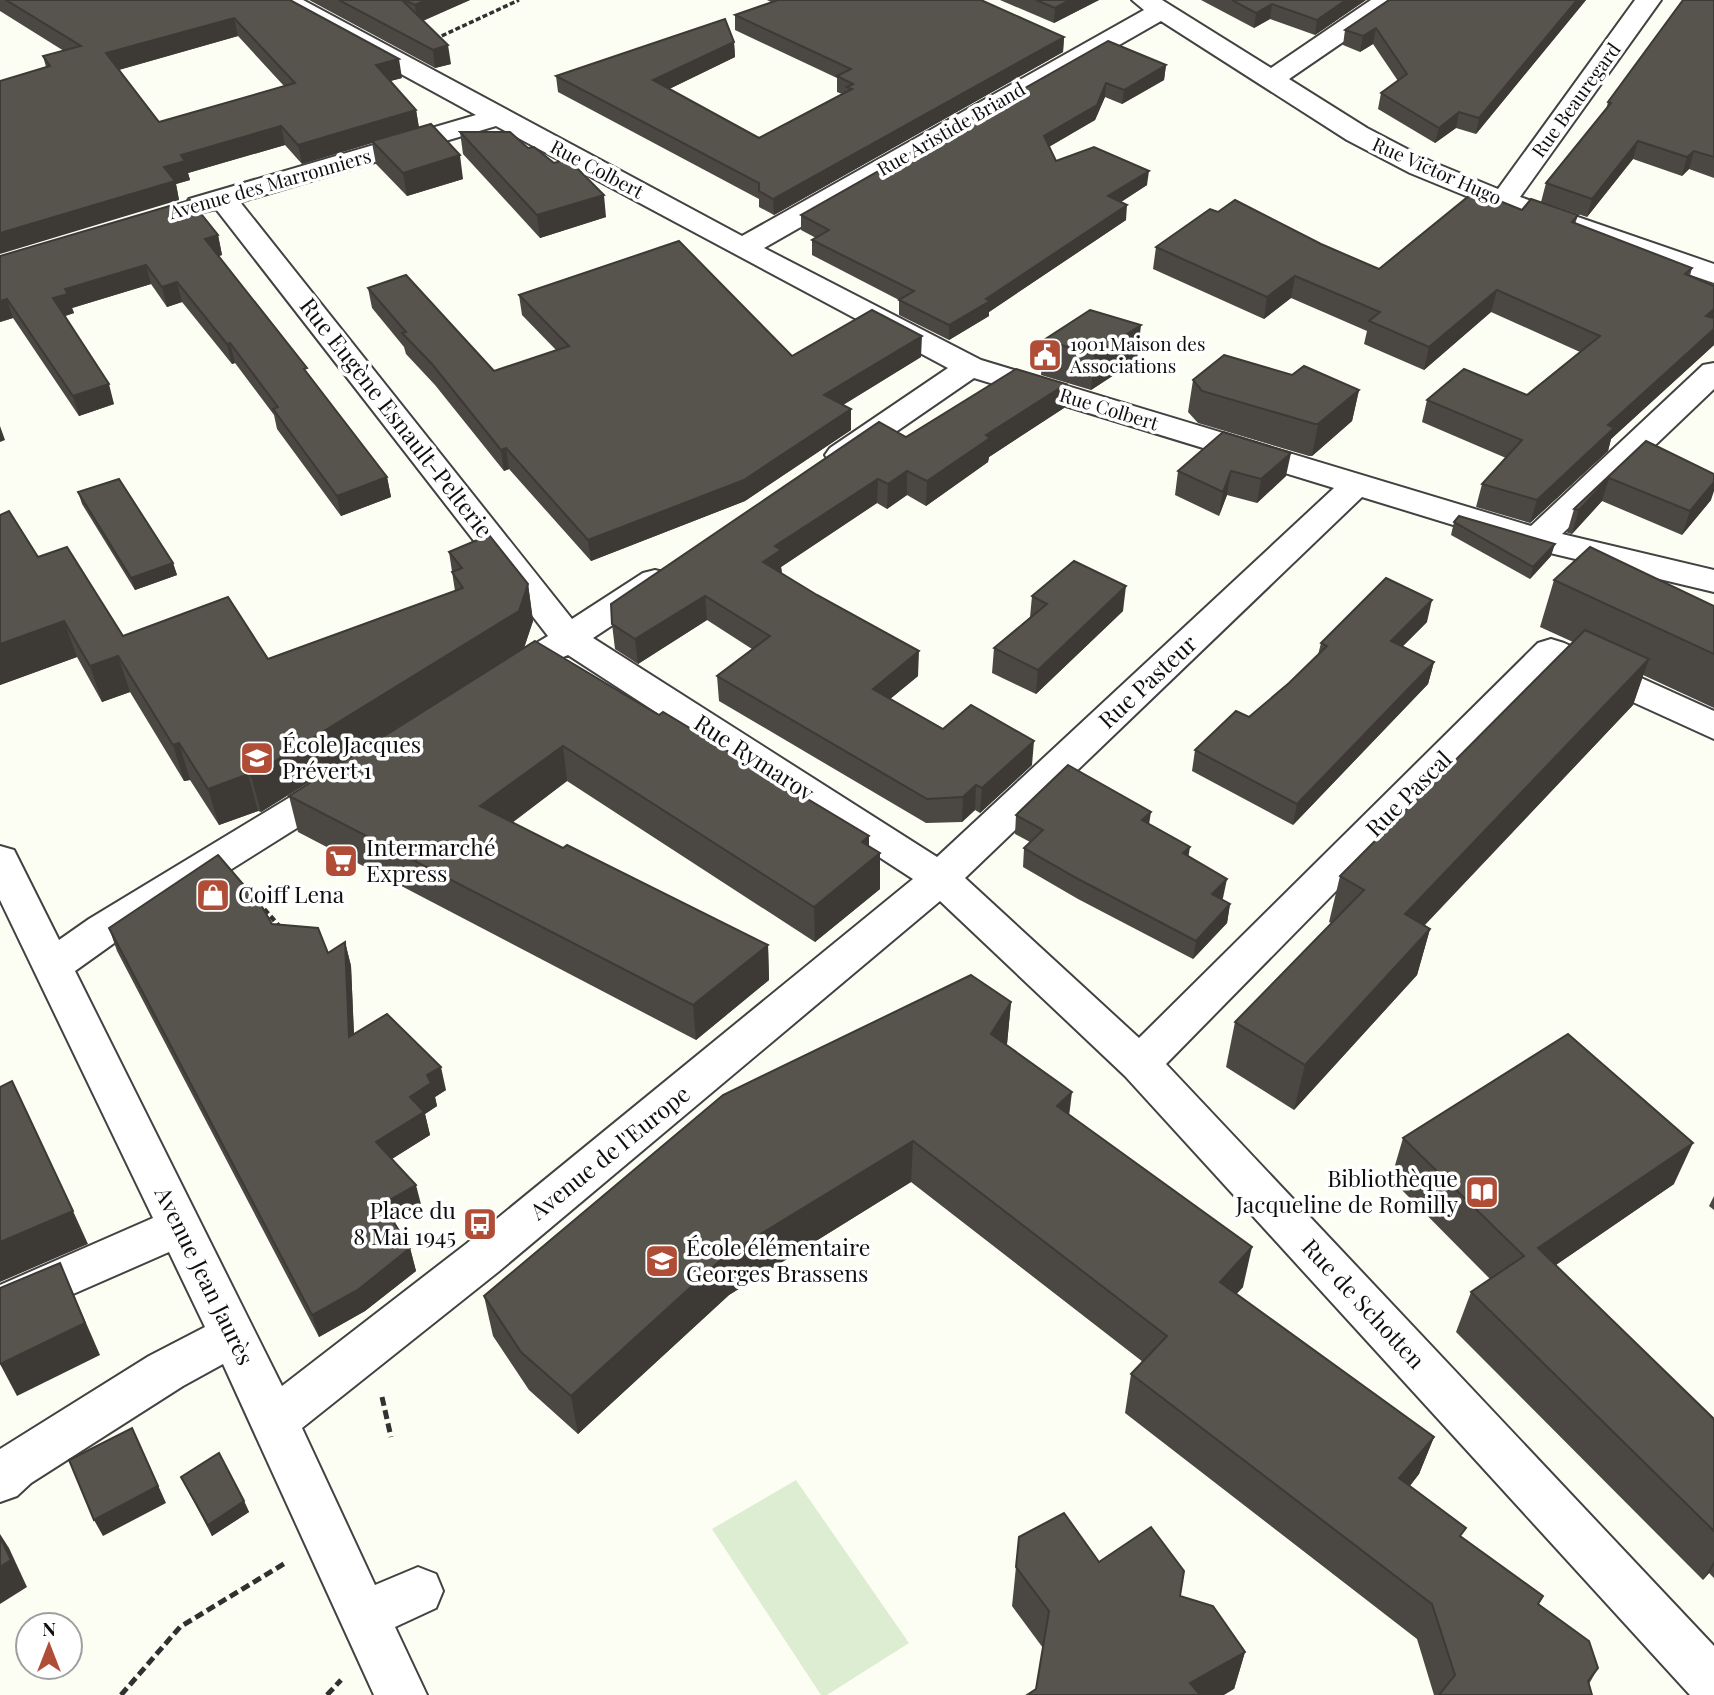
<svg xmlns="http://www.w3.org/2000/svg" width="1714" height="1695" font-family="'Playfair Display',serif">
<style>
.pitch{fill:#ddedd1}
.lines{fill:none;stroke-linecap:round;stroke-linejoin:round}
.minor-casing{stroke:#424242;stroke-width:4}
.path-far2{stroke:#313131;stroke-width:3.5;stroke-dasharray:5 2.5;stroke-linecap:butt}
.path-far1{stroke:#313131;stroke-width:4.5;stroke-dasharray:6 3.5;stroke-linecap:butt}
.path{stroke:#313131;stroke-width:5;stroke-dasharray:9 4.5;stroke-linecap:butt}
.minor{fill:#fff;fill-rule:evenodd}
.wall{fill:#4b4742;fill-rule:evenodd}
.shaded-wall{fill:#3d3a36}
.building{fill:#57534d;stroke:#3d3a36;stroke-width:2;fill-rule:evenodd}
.labels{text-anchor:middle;stroke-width:7;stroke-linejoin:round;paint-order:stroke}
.far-street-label{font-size:19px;fill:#0f0f0f;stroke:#fff}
.far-poi-label{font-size:19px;fill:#0f0f0f;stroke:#fff;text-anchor:start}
.street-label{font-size:23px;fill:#0f0f0f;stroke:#fff}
.poi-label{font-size:23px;fill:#0f0f0f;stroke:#fff;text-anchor:start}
</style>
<rect width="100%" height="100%" fill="#fdfef3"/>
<path class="pitch" d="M796,1480l113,163 -82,52h-6l-109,-166z"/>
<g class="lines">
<g class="minor-casing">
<path id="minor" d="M271,0h32l439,236 402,-226 -12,-10h30l109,68 100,-68h30l-4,5 -108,74 78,49 63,33 68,28 137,-189h26l-141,197 194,67v19l-221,-76 -83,-34 -63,-33 -186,-119 -397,227 217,112 550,166 172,-161 11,-2v26l-152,145 152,36v22l-189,-45 -163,-50 -397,381 174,160 399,-395 13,-4 13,4 150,68v28l-158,-72 -390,397 548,582v49h-24l-565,-619 -185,-175 -442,371 -196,156 73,157 43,-18 18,7 7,17 -7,17 -41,19 32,68h-53l-151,-331 -40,22 -152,97 -14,13 -17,6v-53l149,-93 56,-29 -36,-75 -169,74v-41l153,-67 -153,-318v-54l14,4 45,90 30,-21 236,-143 13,-4 13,4 6,9 -6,9 -234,147 -42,30 207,415 184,-142 447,-365 -345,-224 -17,7 -13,-4 -5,-8 5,-8 10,-6 -332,-427 -17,4 -10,-2 -4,-6 4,-6 287,-84 -201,-110zM496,126l452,242 -118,80 -5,7 5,7 11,3 11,-3 122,-84 360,110 -397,369 -344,-219 74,-49 5,-8 -5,-8 -12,-3 -12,3 -71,46 -332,-417z"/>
</g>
<path class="path-far2" d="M435,39l84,-39"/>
<path class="path-far1" d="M258,902l22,25"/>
<g class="path">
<path d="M382,1397l9,40"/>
<path d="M121,1695l59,-68 107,-65"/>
<path d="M327,1695l14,-15"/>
</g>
<use href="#minor" class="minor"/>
</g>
<g class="wall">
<path d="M0,0h290l112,78 -12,3 26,29 3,17 44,52 -56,17 -31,-32 -4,-21 -70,21 -17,-19 -97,28 2,7 -14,4 3,16 -133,-133 -3,-11 21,-5 -64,-40zM238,36l46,50 -125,36 -40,-52z"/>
<path d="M309,0h161l-47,21 28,43 -16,4z"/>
<path d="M767,0h214l83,37 -1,15 -289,163 -15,-8v-8l-201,-107 -2,-16 178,-34 1,15 -66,32 90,49 83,-44 -5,-2v-14l-102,-48v-15l36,-13z"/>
<path d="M1000,0h99l-45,23z"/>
<path d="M1201,0h165l-51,35 -45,-16 -16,9z"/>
<path d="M1389,0h197l-110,134 -20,-6 -21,15 -57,-34 3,-16 17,-12 -25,-37 -13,8 -17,-7 2,-15z"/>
<path d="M1714,0v178l-25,-9 -7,7 -49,-17 -46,58 -46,-15 5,-19 60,-73 2,-8z"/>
<path d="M1108,41l58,24 -2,15 -42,24 -17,-7 -10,23 -46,27 7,14 91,24 -26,17 5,18 -137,92v4l-40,24 -50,-25v-15l-87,-45v-15l4,-2 -15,-8v-15z"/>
<path d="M460,132l68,16 26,15 52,54 -66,21 -77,-84z"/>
<path d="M1522,210l56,5 -3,9 117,44 -2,8 24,10v59l-103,94 -3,12 -78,72 -54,-16 6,-23 24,-26 -84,-36 5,-22 100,-5 53,-43 -89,-40 -67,58 -60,-26 3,-13 -76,-33 -27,21 -111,-50 3,-22 62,-35 103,32 58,25z"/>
<path d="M218,235l4,20 -4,1 91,120 78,101 4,20 -50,19 -64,-87 -3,-14 -39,-52 -3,1 -50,-62 -15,5 -16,-23 -79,24 2,5 -9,3 49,88 -35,12 -66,-98 -13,4v-66z"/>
<path d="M368,288l126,83 62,-21 -34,-35 -3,-20 273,61 129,1 -78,48 8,25 -106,71 -154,60 -82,-92 -5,2 -69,-86 -29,-31 -2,-7 -32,-39z"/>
<path d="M1044,340l93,20 -46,30 -50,-15z"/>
<path d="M1292,375l67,15 -7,31 -40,35h-3l-111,-33 -10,-11 5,-32z"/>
<path d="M1064,408l-75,49 -1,5 -62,44 -19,-11 -20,14 -10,-6 -96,64 1,6 136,103 -28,23 53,30 89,36 -52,48 -5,-3 -13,12 -36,1 -207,-122 -2,-25 35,-27 -45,-29 -69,44 -23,-15 -3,-25 294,-187z"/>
<path d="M1223,432l63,44 -29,27 -30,-8 -8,21 -44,-21 3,-24z"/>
<path d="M1646,441l65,59 -29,35 -80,-34 -30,33 -5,-1 7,-24z"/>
<path d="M78,492l95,71 4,12 -42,15 -53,-86z"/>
<path d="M0,515l38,42 85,79 145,23 187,-68 -6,-39 79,32 5,37 -9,27 356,205v36l-65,53 -248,-161 -55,42 51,25 205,97 1,35 -73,60 -398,-208 -9,-36 213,-134 -241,150 -3,-1 -39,14 -29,-45 -6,1 -54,-89 -28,10 -25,-45 -77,28z"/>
<path d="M1454,522l97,34 -21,23 -79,-44z"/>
<path d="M1554,580l160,26v102l-71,-33 -10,30 -208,220 5,4 -13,46 -123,135 -68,-43 9,-45 96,-99 -2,-1 11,-46 233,-234 -33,-15z"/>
<path d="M1032,596l91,15 -87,83 -44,-21 2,-25 36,-31z"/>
<path d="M1427,622l-25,25 32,15 -6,22 -135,141 -101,-54 3,-21 54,-33 40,-34 29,-28 3,-12z"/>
<path d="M1016,815l133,9 39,33 35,41 -1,1 8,5 -3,19 -34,36 -115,-60 -55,-32 1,-19 6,-6 -15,-8z"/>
<path d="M272,924l56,29 17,-11 6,24 3,68 92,56 -11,7 2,9 -12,8 5,21 -38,24 30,49 -28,15 16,25 6,23 -51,40 -46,26 -202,-386 -8,-23z"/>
<path d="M1011,1002l-4,42 -1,2 63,69 174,172 -7,7 198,143 -15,37 -9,12 52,51 77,67 59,64 -9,16 3,11h-158l-17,-56 -292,-226 6,-39 12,-12 -232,-180 -182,113 -151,139 -49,-44 -36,-54 -9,-40z"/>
<path d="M1403,1138l271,46 -118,81 158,154v159l-5,-5 -6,7 -247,-248 15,-40 19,-13 -99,-100z"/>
<path d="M1714,1196v14l-5,-4z"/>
<path d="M181,1477l63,24 5,11 -37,24z"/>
<path d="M1019,1537l80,25 81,34 65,56 -11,37h-198l7,-41 -31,-42z"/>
</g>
<g class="shaded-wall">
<path d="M426,0h44l-53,23 -2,-18z"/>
<path d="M1070,0h29l-45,23 1,-15z"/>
<path d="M1346,0h20l-51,35 2,-15z"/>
<path d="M1577,0h9l-110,134 3,-16z"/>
<path d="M1272,4l-2,15 -16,9 2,-15z"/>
<path d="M234,18l4,18 -127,36 -5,-19z"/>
<path d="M1376,28l-3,16 -13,8 3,-16z"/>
<path d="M1064,37l-1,15 -289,163 -1,-16z"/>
<path d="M734,42l1,15 -80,39 -2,-16z"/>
<path d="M448,45l3,19 -16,4 -2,-18z"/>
<path d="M399,59l3,19 -23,6 -3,-19z"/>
<path d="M1166,65l-2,15 -42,24 2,-14z"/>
<path d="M1106,83l-1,14 -10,23 -52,30 1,-14z"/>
<path d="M416,110l3,19 -47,12v2l-70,21 -4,-19z"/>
<path d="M1459,112l-3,16 -21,15 4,-15z"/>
<path d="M281,126l4,19 -97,28 2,7 -14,4 3,16 -179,54v-21l164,-66 17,-12z"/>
<path d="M1638,141l-5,18 -46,58 5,-18z"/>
<path d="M1694,151l-5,18 -7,7 5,-19z"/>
<path d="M460,155l3,24 -56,17 -4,-23z"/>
<path d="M1149,171l-2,14 -40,26 1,-15z"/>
<path d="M604,195l2,22 -66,21 -3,-23z"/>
<path d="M1127,205l-1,15 -137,92v4l-40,24v-15z"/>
<path d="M218,235l4,20 -12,4 -5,-20z"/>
<path d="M146,265l5,19 -79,24 2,5 -15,5 -6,-20 12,-9z"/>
<path d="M1295,276l-4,22 -27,21 3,-22z"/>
<path d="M177,282l5,20 -15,5 -5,-20z"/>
<path d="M1497,290l-6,22 -67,58 5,-23z"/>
<path d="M7,299l6,19 -13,4v-21z"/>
<path d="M1714,309v15l-8,-8z"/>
<path d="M1141,325l-4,35 -46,30 3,-35z"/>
<path d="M1714,329v16l-103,94 -3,12 -78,72 7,-23 71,-75z"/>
<path d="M922,336l-1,21 -96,59 -1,-21z"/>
<path d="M230,343l5,20 -3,1 -5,-20z"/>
<path d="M109,384l5,20 -35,12 -6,-20z"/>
<path d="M1066,384l-2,24 -75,49 -1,5 -62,44 1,-25 59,-46z"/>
<path d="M1359,390l-7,31 -40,35 6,-32z"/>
<path d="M851,409v21l-106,71 -154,60 -3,-21z"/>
<path d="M0,426l5,14 -5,2z"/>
<path d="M506,448l3,21 -5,2 -3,-21z"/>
<path d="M1291,453l-5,23 -29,27 4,-24z"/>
<path d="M907,471v24l-20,14 1,-25z"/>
<path d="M1231,471l-4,24 -8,21 4,-24z"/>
<path d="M387,477l4,20 -50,19 -4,-20z"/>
<path d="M1609,478l-7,23 -30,33 7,-24z"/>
<path d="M878,479l-1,24 -96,64 1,7 -19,-12 12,-16z"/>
<path d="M1714,482v9l-3,9 -29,35 8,-24z"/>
<path d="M1555,544l-4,12 -21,23 3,-12z"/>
<path d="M173,563l4,12 -42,15 -4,-12z"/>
<path d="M528,584l5,37 -9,27 -263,164 -10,-36z"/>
<path d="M1126,586l-3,25 -87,83 2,-24z"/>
<path d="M705,596l2,24 -69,44 -3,-25z"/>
<path d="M1432,600l-5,22 -41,41 5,-22z"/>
<path d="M64,621l13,36 -77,28v-41z"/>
<path d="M919,651l-1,25 -46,38 1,-25z"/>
<path d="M118,656l12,36 -28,10 -12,-36z"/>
<path d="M1649,659l-16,46 -241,254 13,-45z"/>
<path d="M1434,662l-6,22 -135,141 4,-21z"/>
<path d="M1034,741l-2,24 -52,48 2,-25z"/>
<path d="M179,743l11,37 -6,1 -11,-36z"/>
<path d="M563,746l4,35 -81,61 -6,-36z"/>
<path d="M248,774l10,37 -39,14 -11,-36z"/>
<path d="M976,785l-1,25 -13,12 1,-25z"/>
<path d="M1151,812l-3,19 -6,-11z"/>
<path d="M869,836v26l11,-9v36l-65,53 -1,-35 48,-65z"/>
<path d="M1190,847l-3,19 -4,-13z"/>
<path d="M1227,879l-4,19 -14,15 3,-19z"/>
<path d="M1230,904l-3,19 -34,36 3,-18z"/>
<path d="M1430,929l-13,46 -123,135 11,-45z"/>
<path d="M345,942l6,24 4,94 -6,-23z"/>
<path d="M768,945l1,35 -73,60 -3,-35z"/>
<path d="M1011,1002l-4,42 -19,32 3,-42z"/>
<path d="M441,1067l5,23 -11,7 2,9 -12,8 5,21 -48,30 -6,-23 51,-67z"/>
<path d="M1072,1092l-5,41 -10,-27z"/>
<path d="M913,1141l-2,41 -182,113 -151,139 -7,-38 155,-141z"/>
<path d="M1693,1143l-19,41 -152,104 16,-40z"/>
<path d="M416,1185l6,23 -28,15 -8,-13v-8z"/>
<path d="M73,1211l15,33 -88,38v-40z"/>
<path d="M1252,1247l-9,40 -32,35 9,-40z"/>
<path d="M410,1248l6,23 -51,40 -46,26 -7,-22z"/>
<path d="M60,1263l40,92 -83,41 -17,-32z"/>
<path d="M1434,1437l-15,37 -33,41 13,-37z"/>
<path d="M140,1445l26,58 -63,33 -9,-16z"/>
<path d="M244,1501l5,11 -37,24 -4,-11z"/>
<path d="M0,1534l9,14 18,39 -27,17z"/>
<path d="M1714,1561v4l-5,8 -6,7z"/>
<path d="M1245,1652l-11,37 -10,6h-37l3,-12z"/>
</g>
<g class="building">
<path d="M6,0h284l109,59 -23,6 40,45 -118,35 -17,-19 -100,29 4,6 -21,6 11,14 -175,52v-152l50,-15 -7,-10 38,-10zM234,18l61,65 -136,39 -53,-69z"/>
<path d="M339,0h63l46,45 -15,5z"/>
<path d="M404,0h22l-11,5z"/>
<path d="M778,0h203l83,37 -291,162 -14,-8v-8l-203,-107 169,-57 9,23 -81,38 106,58 93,-49 -5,-2 6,-3 -16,-8 14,-7 -116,-54z"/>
<path d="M1036,0h34l-15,8z"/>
<path d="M1232,0h114l-29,20 -45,-16 -16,9z"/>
<path d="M1389,0h188l-98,118 -20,-6 -20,16 -58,-35 26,-19 -31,-46 -13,8 -18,-6z"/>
<path d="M1683,0h31v157l-20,-6 -7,6 -49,-16 -46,58 -46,-16 65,-80 -3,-1z"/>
<path d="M1108,41l58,24 -42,25 -18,-7 -9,22 -53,31 12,25 38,-14 55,24 -41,25 19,9 -141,94 4,2 -41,24 -50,-25 15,-9 -102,-51 17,-10 -28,-15z"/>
<path d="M431,124l29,31 -57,18 -31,-32z"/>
<path d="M460,132h50l18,16 6,-1 20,16 14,-4 36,36 -67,20z"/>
<path d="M1475,191l47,19 9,-11 47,16 -6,7 120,46 -7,6 29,12v23l-8,7 8,2v11l-106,96 6,3 -77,72 -55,-16 40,-44 -95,-40 37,-31 63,26 73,-59 -103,-46 -68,57 -60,-26 11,-9 -85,-36 -28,21 -111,-50 54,-38 8,3 17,-12 86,44 58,25z"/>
<path d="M190,200l28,35 -13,4 102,129 -3,1 83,108 -50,19 -64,-87 5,-2 -48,-64 -3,1 -50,-62 -15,5 -16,-22 -81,24 3,5 -15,4 56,86 -36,12 -66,-97 -7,2v-45z"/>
<path d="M679,241l113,115 80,-46 50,26 -98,59 27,14 -107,71 -156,60 -82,-92 -5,2 -69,-86 -30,-31 4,-1 -38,-44 38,-13 88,96 75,-25 -50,-51z"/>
<path d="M1090,310l51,15 -47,30 -50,-15z"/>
<path d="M1224,355l68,20 12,-9 55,24 -41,34h-3l-113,-33 -9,-11z"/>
<path d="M1016,369l50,15 -80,51 4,3 -63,43 -20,-10 -19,13 -10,-5 -103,67 6,4 -18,12 54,33 102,56 -46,38 70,40 28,-24 63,36 -52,47 -6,-3 -13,12 -36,2 -210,-123 53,-40 -65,-40 -70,43 -23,-15 -1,-20 268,-182 27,15z"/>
<path d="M1223,432l68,21 -30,26 -30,-8 -8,21 -45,-21z"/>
<path d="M1646,441l68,33v8l-24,29 -81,-33 -30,32 -5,-1z"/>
<path d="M119,479l54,84 -42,15 -53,-86z"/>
<path d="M9,511l29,46 29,-10 56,89 105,-39 40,62 195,-71 -11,-16 10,-4 -13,-16 40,-17 39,49 -9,27 -268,165 -3,-2 -40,15 -29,-46 -6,2 -55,-89 -28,10 -26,-45 -64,23v-129z"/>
<path d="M1459,516l96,28 -22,23 -79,-45z"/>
<path d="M1590,547l124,59v48l-160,-74z"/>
<path d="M1074,561l52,25 -88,84 -44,-22 53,-44 -15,-8z"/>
<path d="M1386,578l46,22 -41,41 43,21 -137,142 -102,-54 41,-39 13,6 40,-34 38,-37 -6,-3z"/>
<path d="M1585,630l64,29 -244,255 25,15 -125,136 -70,-43 129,-132 -24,-14z"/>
<path d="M535,641l124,74 4,-3 206,124 -7,6 18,11 -66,54 -251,-161 -83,60 83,42 4,-3 201,100 -75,60 -404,-209z"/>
<path d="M1068,765l83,47 -9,8 48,27 -7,6 44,26 -15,15 18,10 -34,37 -116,-61 -56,-32 19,-18 -27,-15z"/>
<path d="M218,855l43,50 11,19 46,4 10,25 17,-11 4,95 38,-23 54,53 -14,8 4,8 -21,14 14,15 -48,30 40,43 -30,17 4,6 -4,2 24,38 -51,41 -47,26 -203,-387z"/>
<path d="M971,975l40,27 -20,32 81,58 -15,14 195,141 -32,35 214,155 -35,41 67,50 -6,8 83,60 -5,8 51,37 9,27 -10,13 4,14h-153l16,-20 -23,-71 -301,-230 36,-38 -254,-195 -187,114 -155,141 -50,-44 -37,-56 239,-201z"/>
<path d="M1568,1034l125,109 -155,105 176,171v112l-243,-239 53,-36 -121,-118z"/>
<path d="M12,1081l61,130 -73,31v-155z"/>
<path d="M60,1263l25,60 -85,41v-76z"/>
<path d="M132,1428l26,58 -64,34 -25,-60z"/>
<path d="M219,1453l25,48 -36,24 -27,-48z"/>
<path d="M1064,1513l35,49 52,-35 33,44 -4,25 33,10 32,46 -55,31 10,12h-173l9,-6 13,-78 -33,-44 3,-30z"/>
<path d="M0,1537l11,23 -11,7z"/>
</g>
<defs>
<g id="civic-square" transform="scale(1.75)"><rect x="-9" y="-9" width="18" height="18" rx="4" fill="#b04d37" stroke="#fff"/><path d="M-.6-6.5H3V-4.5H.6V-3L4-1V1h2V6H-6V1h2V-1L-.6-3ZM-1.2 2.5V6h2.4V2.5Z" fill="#fff"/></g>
<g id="school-square" transform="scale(1.75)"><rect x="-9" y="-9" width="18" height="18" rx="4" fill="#b04d37" stroke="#fff"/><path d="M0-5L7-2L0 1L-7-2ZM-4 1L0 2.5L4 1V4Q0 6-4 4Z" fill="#fff"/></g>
<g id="supermarket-square" transform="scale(1.75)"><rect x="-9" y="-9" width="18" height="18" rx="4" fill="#b04d37" stroke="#fff"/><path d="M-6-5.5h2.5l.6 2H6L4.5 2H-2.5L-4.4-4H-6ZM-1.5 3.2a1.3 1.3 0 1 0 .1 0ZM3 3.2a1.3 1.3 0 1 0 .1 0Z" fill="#fff"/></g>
<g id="shop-square" transform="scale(1.75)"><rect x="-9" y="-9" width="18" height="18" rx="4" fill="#b04d37" stroke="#fff"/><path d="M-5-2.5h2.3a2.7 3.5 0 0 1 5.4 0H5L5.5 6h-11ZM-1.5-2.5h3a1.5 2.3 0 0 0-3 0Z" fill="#fff"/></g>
<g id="library-square" transform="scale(1.75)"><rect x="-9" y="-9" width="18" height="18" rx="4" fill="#b04d37" stroke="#fff"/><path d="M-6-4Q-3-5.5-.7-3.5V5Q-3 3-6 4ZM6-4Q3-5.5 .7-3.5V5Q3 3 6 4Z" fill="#fff"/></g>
<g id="bus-square" transform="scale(1.75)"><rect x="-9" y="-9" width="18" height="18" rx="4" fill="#b04d37" stroke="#fff"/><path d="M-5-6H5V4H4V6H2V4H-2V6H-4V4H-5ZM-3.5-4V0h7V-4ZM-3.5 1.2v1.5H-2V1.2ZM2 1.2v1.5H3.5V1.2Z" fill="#fff"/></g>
</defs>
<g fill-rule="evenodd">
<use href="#civic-square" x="1045" y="355"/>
<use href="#school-square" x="257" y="758"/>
<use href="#supermarket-square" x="341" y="861"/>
<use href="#shop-square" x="213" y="895"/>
<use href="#library-square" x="1482" y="1192"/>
<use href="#bus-square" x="480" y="1224"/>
<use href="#school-square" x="662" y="1261"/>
</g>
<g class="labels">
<g class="far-street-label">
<text transform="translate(1576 100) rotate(-54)" y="7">Rue Beauregard</text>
<text transform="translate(951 129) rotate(-30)" y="7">Rue Aristide Briand</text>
<text transform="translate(597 169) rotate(28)" y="7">Rue Colbert</text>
<text transform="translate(1437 171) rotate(24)" y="7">Rue Victor Hugo</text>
<text transform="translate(270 184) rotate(-16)" y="7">Avenue des Marronniers</text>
<text transform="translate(1109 409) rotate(17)" y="7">Rue Colbert</text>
</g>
<g class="far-poi-label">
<text x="1070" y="351">1901 Maison des<tspan x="1070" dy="22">Associations</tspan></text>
</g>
<g class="street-label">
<text transform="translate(396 418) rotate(52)" y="8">Rue Eugène Esnault-Pelterie</text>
<text transform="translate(1148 682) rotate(-43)" y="8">Rue Pasteur</text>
<text transform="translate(754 758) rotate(33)" y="8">Rue Rymarov</text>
<text transform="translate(1409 794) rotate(-45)" y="8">Rue Pascal</text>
<text transform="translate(610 1153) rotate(-39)" y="8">Avenue de l'Europe</text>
<text transform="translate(204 1276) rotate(64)" y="8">Avenue Jean Jaurès</text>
<text transform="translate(1363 1304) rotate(47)" y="8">Rue de Schotten</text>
</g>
<g class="poi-label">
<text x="282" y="753">École Jacques<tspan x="282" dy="26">Prévert 1</tspan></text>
<text x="366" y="856">Intermarché<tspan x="366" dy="26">Express</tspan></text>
<text x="238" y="903">Coiff Lena</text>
<text x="1458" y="1187" text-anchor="end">Bibliothèque<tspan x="1458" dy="26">Jacqueline de Romilly</tspan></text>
<text x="456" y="1219" text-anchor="end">Place du<tspan x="456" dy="26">8 Mai 1945</tspan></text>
<text x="686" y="1256">École élémentaire<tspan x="686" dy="26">Georges Brassens</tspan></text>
</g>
</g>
<g transform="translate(49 1646)"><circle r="33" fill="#ffffff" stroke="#9f9f9f" stroke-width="2"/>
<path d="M0-5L12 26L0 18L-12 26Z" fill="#b04d37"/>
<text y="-10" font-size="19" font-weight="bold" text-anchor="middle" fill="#0f0f0f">N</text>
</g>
</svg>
